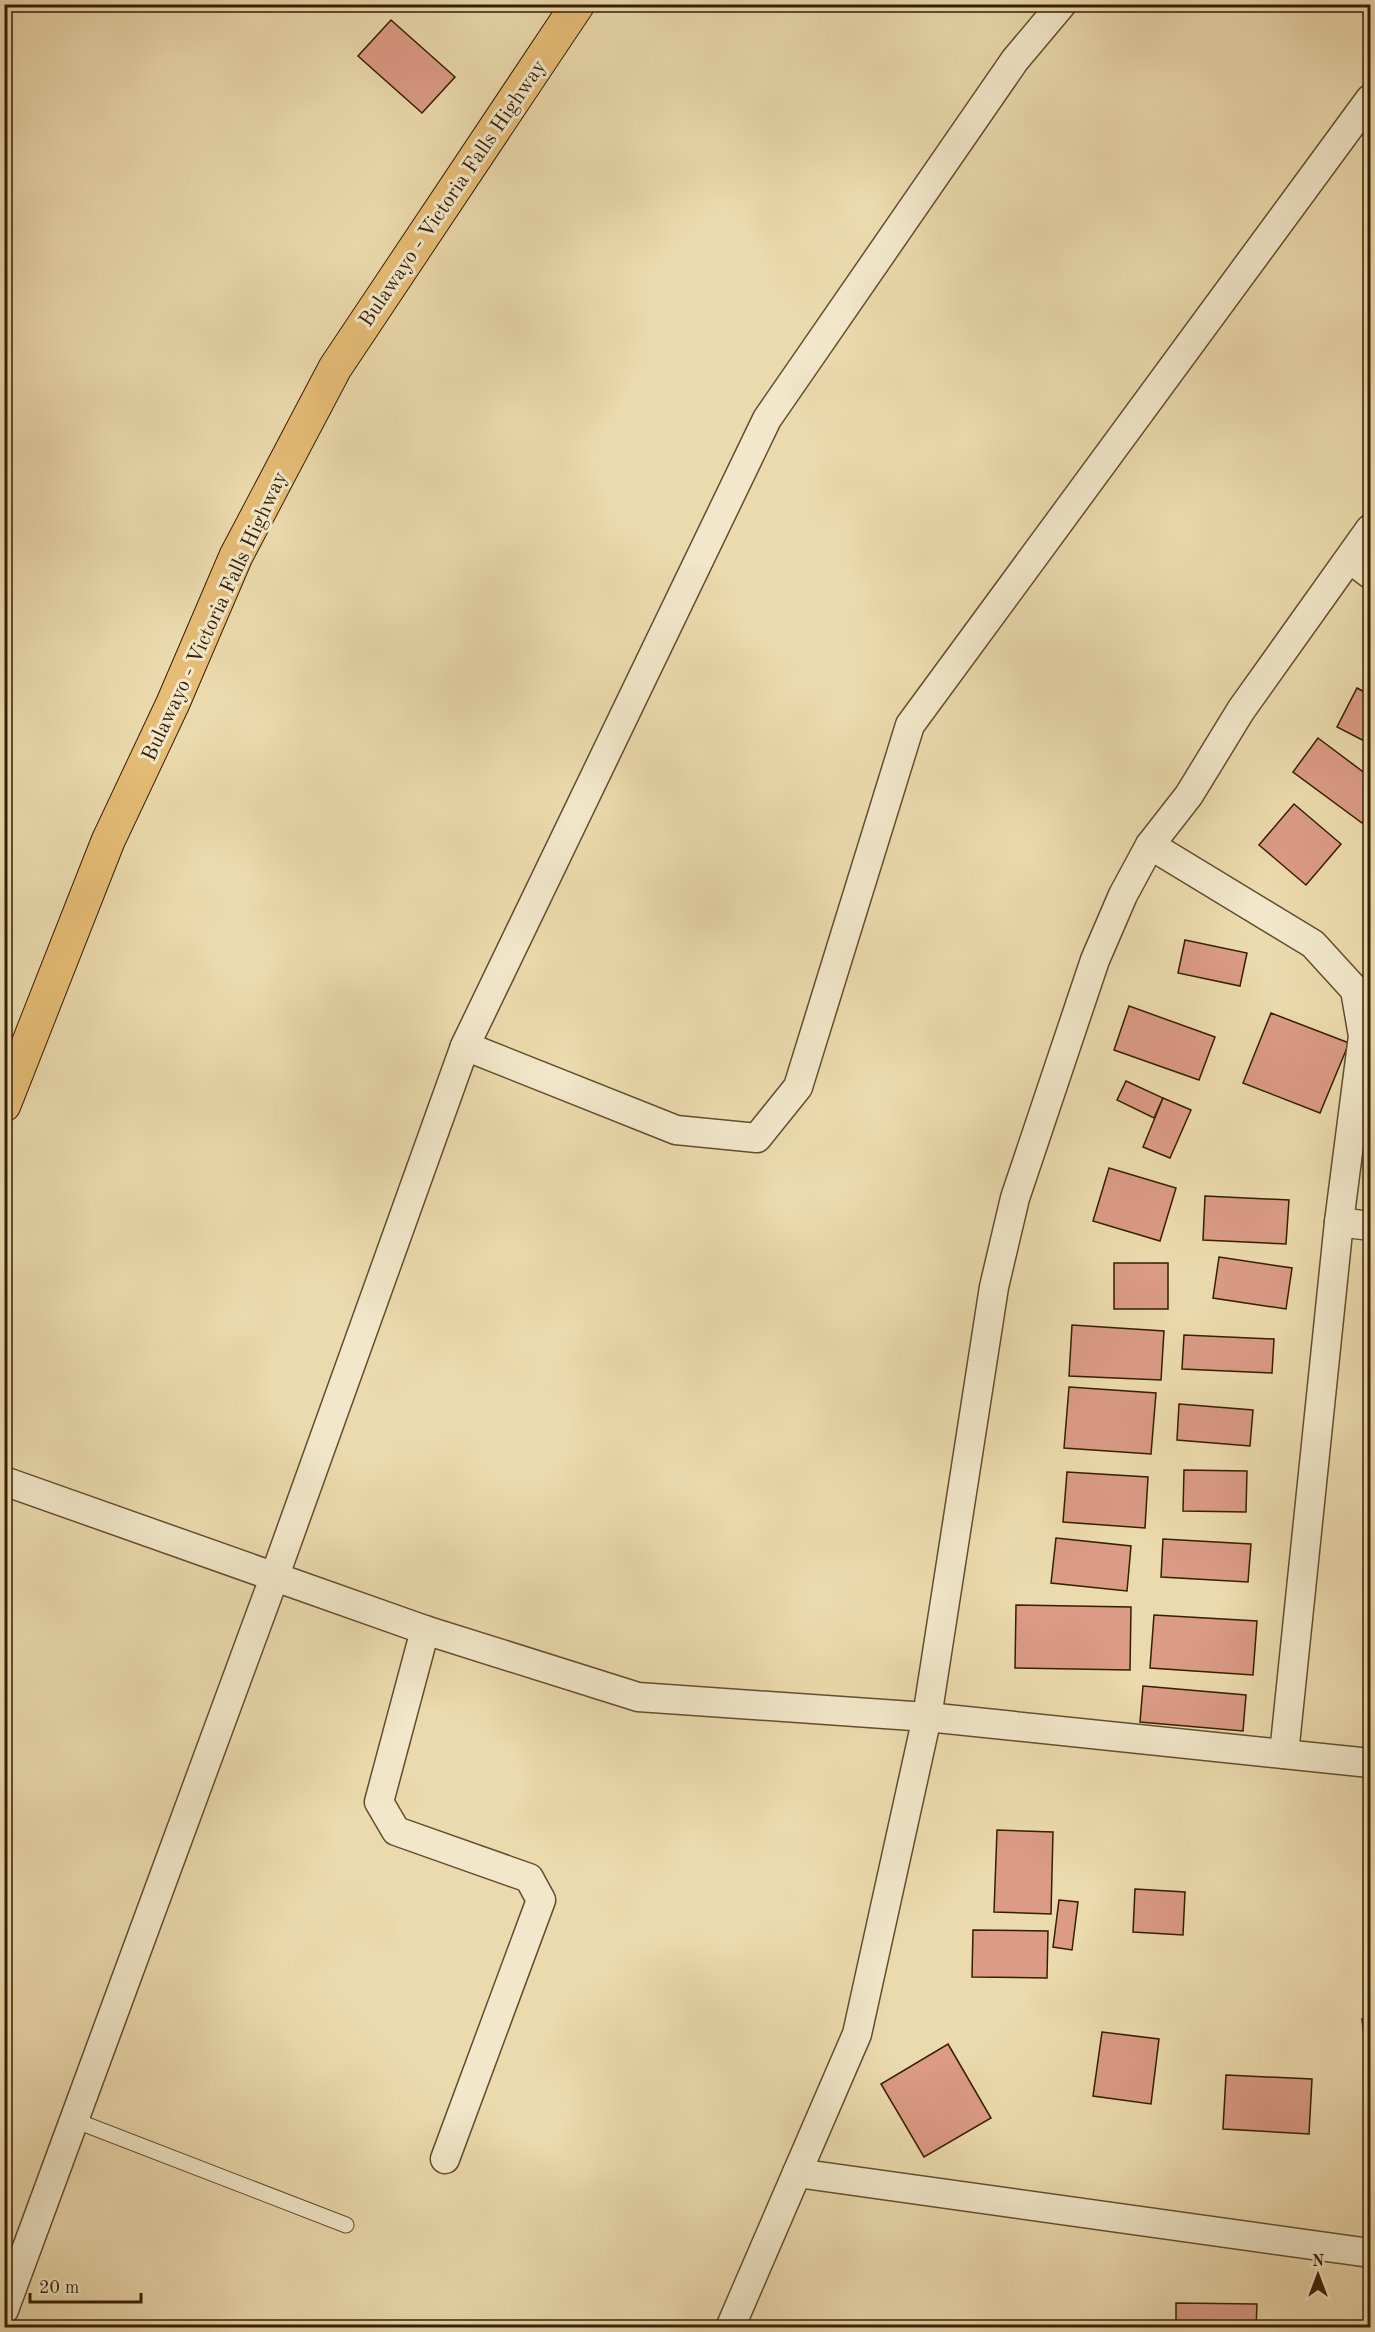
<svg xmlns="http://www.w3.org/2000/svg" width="1375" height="2332" font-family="'Old Standard TT',serif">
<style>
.building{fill:#db9b85;stroke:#351f02;stroke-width:1.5}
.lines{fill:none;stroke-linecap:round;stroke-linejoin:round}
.lane-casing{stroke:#624e2d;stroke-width:17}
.street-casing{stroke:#624e2d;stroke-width:31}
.highway-casing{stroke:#351f02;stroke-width:35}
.lane{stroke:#f2e7ca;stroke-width:15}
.street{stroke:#f2e7ca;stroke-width:28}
.highway{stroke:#e6bd76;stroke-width:33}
.labels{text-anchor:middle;stroke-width:6;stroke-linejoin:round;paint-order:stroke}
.street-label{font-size:21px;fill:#351f02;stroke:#f2e7ca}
</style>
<rect width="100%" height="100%" fill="#ebdaad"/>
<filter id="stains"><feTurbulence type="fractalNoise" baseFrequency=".00333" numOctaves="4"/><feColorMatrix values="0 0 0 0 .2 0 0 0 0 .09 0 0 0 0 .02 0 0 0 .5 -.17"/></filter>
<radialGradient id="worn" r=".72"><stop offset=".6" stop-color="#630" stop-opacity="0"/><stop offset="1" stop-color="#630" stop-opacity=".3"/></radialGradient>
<g class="building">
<path d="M391,20l64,57 -33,36 -64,-57z"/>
<path d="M1357,688l13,7v49l-33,-17z"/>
<path d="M1318,738l52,39v34l-8,12 -69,-51z"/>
<path d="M1294,804l47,40 -35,41 -47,-40z"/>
<path d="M1185,940l62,13 -7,33 -62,-13z"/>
<path d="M1129,1006l86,31 -16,43 -85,-30z"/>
<path d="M1271,1013l78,30 -29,70 -77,-30z"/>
<path d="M1126,1081l37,17 -9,20 -37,-18z"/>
<path d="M1163,1098l28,12 -21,48 -27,-11z"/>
<path d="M1109,1168l67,20 -16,53 -67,-20z"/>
<path d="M1205,1196l84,4 -3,44 -83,-4z"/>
<path d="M1219,1257l73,11 -6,41 -73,-11z"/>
<rect x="1114" y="1263" width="54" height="46"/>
<path d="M1072,1325l92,6 -3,49 -92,-4z"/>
<path d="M1184,1335l90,4 -2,34 -90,-4z"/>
<path d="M1069,1387l87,6 -5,61 -87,-6z"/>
<path d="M1179,1404l74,6 -3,36 -73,-6z"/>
<path d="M1184,1470l63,1 -1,41 -63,-1z"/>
<path d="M1067,1472l81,5 -3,51 -82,-6z"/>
<path d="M1056,1538l75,8 -4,45 -76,-8z"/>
<path d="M1163,1539l88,5 -3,38 -87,-5z"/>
<path d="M1016,1605l115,2 -1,63 -115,-2z"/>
<path d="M1154,1615l103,6 -4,54 -103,-7z"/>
<path d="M1143,1686l103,9 -3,36 -103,-9z"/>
<path d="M997,1830l56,2 -2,82 -57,-2z"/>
<path d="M1135,1889l50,3 -2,43 -50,-3z"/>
<path d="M1059,1900l19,2 -6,48 -19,-3z"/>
<path d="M1367,1915h3v54h-2z"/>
<path d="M973,1930l75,1 -1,47 -75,-1z"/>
<path d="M1362,2019h8v16l-6,1z"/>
<path d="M1102,2032l57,7 -8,65 -58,-8z"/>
<path d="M948,2044l43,74 -67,39 -43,-73z"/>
<path d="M1226,2075l86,4 -3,55 -86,-5z"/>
<path d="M1176,2303l81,1 -1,24h-80z"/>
</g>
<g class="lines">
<g class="lane-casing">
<path id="lane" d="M74,2120l272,105"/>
</g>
<g class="street-casing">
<g id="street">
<path d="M1350,559l20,15"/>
<path d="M1150,845l163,99 42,46 8,46 -24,186 -55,532"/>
<path d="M465,1046l211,84 81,8 41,-51 112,-362 460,-626"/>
<path d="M1339,1222l31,4"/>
<path d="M4,1481l421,149 213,67 289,20 443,46"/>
<path d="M425,1630l-46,172 17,29 133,47 12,22 -96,259"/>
<path d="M797,2173l573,80"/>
<path d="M4,2310l270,-732 191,-532 302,-627 248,-359 47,-56"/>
<path d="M730,2328l127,-294 70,-317 67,-430 21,-89 80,-238 28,-65 27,-50 39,-50 52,-85 129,-181"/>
</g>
</g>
<g class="highway-casing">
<path id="highway" d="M4,1105l104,-264 65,-138 63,-147 99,-188 243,-364"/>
</g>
<use href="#lane" class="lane"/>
<use href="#street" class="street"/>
<use href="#highway" class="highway"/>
</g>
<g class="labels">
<g class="street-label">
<text transform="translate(452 193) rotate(-56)" y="7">Bulawayo - Victoria Falls Highway</text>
<text transform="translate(214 616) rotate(-65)" y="7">Bulawayo - Victoria Falls Highway</text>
</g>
</g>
<rect width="1375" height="2332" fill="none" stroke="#ebdaad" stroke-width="24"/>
<rect x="6" y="6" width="1363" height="2320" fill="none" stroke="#351f02" stroke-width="3"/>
<rect x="12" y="12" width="1351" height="2308" fill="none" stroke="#351f02" stroke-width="1.5"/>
<g transform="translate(1318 2275)" stroke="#f2e7ca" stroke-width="4.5" paint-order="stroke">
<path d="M0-4.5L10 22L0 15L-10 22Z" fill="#351f02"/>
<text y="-9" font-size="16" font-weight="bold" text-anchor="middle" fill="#351f02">N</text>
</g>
<path d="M30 2293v9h111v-9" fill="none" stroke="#351f02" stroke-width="3"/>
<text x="39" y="2293" font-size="18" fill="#351f02" stroke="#f2e7ca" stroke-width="4.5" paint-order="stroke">20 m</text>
<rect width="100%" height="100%" filter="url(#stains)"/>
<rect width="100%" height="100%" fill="url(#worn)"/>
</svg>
